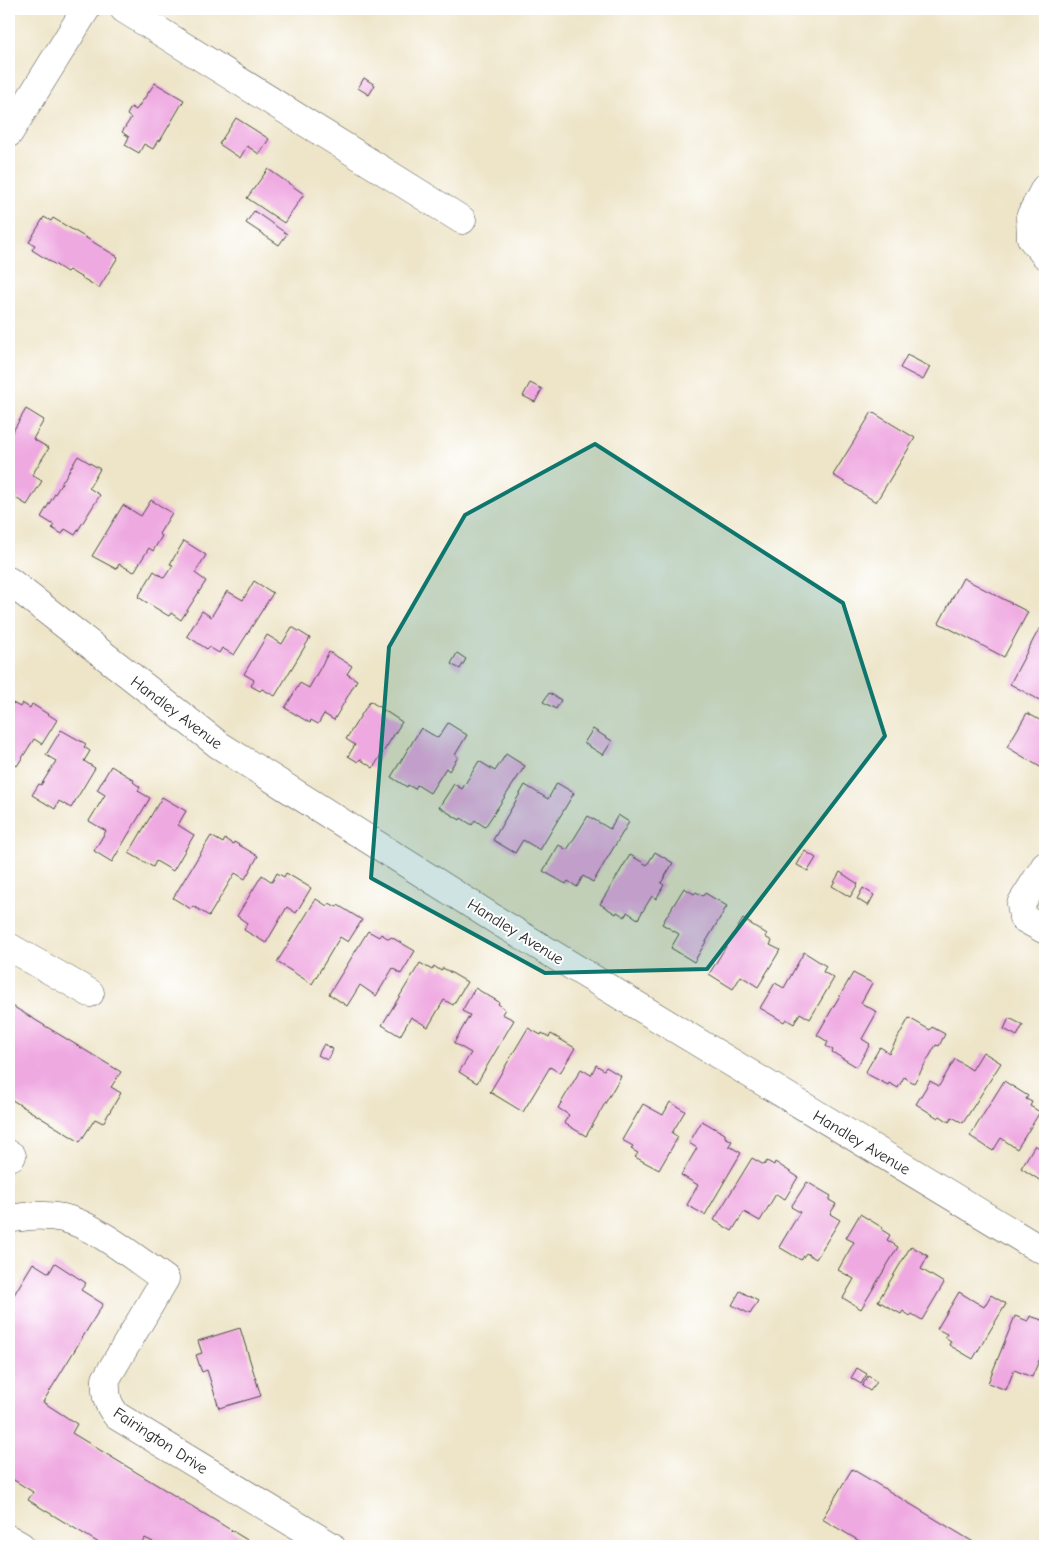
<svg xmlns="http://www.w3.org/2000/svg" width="1054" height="1555" font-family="'Comic Neue',sans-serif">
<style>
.building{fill:#efa9e1}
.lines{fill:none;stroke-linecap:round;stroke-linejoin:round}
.minor-casing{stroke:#484743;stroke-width:29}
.minor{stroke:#fff;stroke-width:28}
.marked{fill:#0f766e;fill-opacity:0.2;stroke:#0f766e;stroke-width:4;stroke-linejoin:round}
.labels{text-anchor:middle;stroke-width:4;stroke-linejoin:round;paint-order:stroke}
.street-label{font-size:16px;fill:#2b2b2b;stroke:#fff}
</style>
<rect width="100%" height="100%" fill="#fff"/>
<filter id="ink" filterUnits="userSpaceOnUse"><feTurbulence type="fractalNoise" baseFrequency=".02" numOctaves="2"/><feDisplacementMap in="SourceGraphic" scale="10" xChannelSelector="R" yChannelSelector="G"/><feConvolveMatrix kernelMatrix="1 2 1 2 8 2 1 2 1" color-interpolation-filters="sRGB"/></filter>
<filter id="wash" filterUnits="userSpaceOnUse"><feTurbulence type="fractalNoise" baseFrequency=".0096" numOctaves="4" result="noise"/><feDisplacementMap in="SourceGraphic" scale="20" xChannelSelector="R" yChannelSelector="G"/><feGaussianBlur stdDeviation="1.12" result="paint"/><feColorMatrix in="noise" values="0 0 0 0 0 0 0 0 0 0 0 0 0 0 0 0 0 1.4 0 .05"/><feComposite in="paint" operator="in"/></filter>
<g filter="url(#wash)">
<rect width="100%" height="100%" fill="#eee5c9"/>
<g id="blocks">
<g class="building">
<path d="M364,78l11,7 -6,10 -11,-7z"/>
<path d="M155,83l29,17 -24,41 -2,-1 -5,9 -9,-5 -5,9 -14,-8 4,-8 -7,-5 9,-14 -4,-3 4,-8 5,3z"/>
<path d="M236,118l33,21 -10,15 -12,-8 -7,12 -21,-14z"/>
<path d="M268,169l36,25 -20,29 -37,-25z"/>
<path d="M254,211l33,23 -8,11 -33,-22z"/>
<path d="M44,217l7,4 2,-3 65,39 -19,31 -30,-18 -2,2 -35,-22 3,-5 -6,-3z"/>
<path d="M907,355l23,12 -7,13 -23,-12z"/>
<path d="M530,383l12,6 -7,13 -12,-6z"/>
<path d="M26,409l18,11 -11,19 16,9 -17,27 10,6 -15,24 -18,-11v-56z"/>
<path d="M872,412l43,26 -39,64 -43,-27z"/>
<path d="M78,456l22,13 -11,19 11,7 -25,40 -10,-6 -3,5 -10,-6 2,-3 -13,-8z"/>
<path d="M151,500l21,13 -13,21 3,2 -9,15 -4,-3 -15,24 -15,-8 -3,5 -24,-13 31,-51 18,11z"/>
<path d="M184,541l22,14 -11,18 11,8 -25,39 -10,-7 -2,3 -2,-1 -29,-18 16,-26 10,7 9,-13 -3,-1z"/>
<path d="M963,578l65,34 -24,45 -65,-34z"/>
<path d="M254,581l19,12 -39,62 -12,-7 -3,5 -10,-6 -2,2 -20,-13 15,-25 9,6 16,-26 16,9z"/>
<path d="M292,627l18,11 -35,58 -13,-7 -2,2 -9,-5 3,-6 -10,-6 23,-39 15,9z"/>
<path d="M1039,629l6,3v71l-35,-19z"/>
<path d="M329,652l23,14 -5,8 10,6 -23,40 -10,-6 -6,10 -7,-4 -1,3 -25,-15 15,-25 9,5z"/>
<path d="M457,653l9,6 -6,10 -9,-5z"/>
<path d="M549,693l12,7 -5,9 -13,-7z"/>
<path d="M9,701l11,6 2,-4 8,5 2,-4 25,16 -15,24 -8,-5 -17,27 -8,-6z"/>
<path d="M370,701l32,21 -29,46 -13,-9 -2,3 -10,-6 7,-11 -9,-6z"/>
<path d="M1027,713l18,10v47l-38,-23z"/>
<path d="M448,723l19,12 -12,20 3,2 -9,14 -3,-3 -16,25 -13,-8 -2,4 -7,-4 -1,2 -16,-10 30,-49 17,10z"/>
<path d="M593,729l19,12 -9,14 -19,-12z"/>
<path d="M61,730l25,14 -2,3 6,4 -6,10 11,7 -24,40 -12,-7 -4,8 -23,-14 7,-11 2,1 15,-24 -10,-6z"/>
<path d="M506,754l19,12 -40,61 -10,-7 -3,5 -11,-7 -1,2 -21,-13 15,-23 8,5 17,-28 16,10z"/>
<path d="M111,766l23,14 -1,2 7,5 -2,4 12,7 -38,64 -18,-11 12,-20 -17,-10 16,-26 -8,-5z"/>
<path d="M557,783l17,10 -34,57 -17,-10 -8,13 -22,-13 32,-55 23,14z"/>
<path d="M162,797l24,14 -8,14 16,10 -21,36 -17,-10 -3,6 -24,-14z"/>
<path d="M618,815l11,7 -36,60 -10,-6 -6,11 -9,-6 -2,3 -23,-13 16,-26 8,5 21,-34 22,13z"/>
<path d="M211,836l12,7 2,-4 8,5 1,-2 24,14 -13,23 -10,-6 -26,43 -16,-10 -2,3 -18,-11z"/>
<path d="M805,851l11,7 -8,13 -11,-6z"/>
<path d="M655,852l18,11 -12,20 3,2 -8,14 -4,-3 -14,23 -11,-7 -2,5 -8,-5 -1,2 -16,-10 30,-49 17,10z"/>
<path d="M840,872l18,12 -8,13 -18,-11z"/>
<path d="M277,873l7,4 2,-4 25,15 -15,25 -9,-6 -21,36 -22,-13 3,-7 -10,-7 25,-41 10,7z"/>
<path d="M684,888l10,6 2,-2 7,4 2,-3 22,13 -33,56 -23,-14 8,-14 -17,-10z"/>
<path d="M863,888l11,7 -6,11 -11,-7z"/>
<path d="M316,899l11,7 2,-3 8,4 1,-2 24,15 -14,22 -8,-5 -28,47 -35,-22z"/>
<path d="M743,919l24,15 -2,3 7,4 -2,4 10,5 -22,37 -17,-11 -8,13 -24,-15z"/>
<path d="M368,931l11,6 2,-3 8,5 2,-2 24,14 -14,23 -8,-6 -17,28 -16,-11 -13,21 -18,-12z"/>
<path d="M804,952l22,14 -3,6 11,6 -24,41 -10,-6 -6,11 -8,-5 -2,3 -24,-14 15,-25 9,5z"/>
<path d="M420,963l12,7 2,-4 7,5 2,-3 24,14 -14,23 -9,-5 -16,27 -17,-10 -11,19 -18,-11z"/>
<path d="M853,973l19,10 -11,20 16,9 -15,27 8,5 -13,23 -25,-15 1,-2 -7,-4 2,-4 -11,-7z"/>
<path d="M475,988l24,14 -1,2 7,5 -3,5 12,6 -37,63 -18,-11 12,-19 -17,-10 16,-28 -8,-4z"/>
<path d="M9,1004l112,68 -10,15 10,6 -18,30 -8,-4 -15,23 -71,-44z"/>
<path d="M909,1018l21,12 2,-3 13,7 -6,12 -3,-1 -22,38 -10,-6 -6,11 -9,-5 -1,2 -23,-12 15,-26 9,6z"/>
<path d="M1009,1018l14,7 -6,11 -13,-7z"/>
<path d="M528,1028l13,7 1,-2 7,4 2,-3 24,14 -15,25 -10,-6 -27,45 -33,-20z"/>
<path d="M324,1044l9,5 -6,11 -9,-5z"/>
<path d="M983,1052l18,11 -38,60 -11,-6 -3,5 -9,-6 -2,2 -22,-14 14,-23 9,5 16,-27 17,11z"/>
<path d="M596,1065l8,5 2,-3 15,9 -35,60 -22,-13 5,-8 -11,-7 23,-39 10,6z"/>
<path d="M1004,1081l24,15 -2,3 6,3 -2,4 10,6 -23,37 -16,-11 -8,13 -23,-15z"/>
<path d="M670,1102l15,9 -13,22 6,4 -19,33 -24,-13 3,-4 -7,-4 2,-3 -11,-6 21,-36 20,11z"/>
<path d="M702,1121l23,13v3l7,4 -3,5 12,7 -36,62 -18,-10 11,-20 -17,-10 16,-27 -8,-5z"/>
<path d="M1035,1145l7,5 3,-4 -1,37 -23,-15z"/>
<path d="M752,1158l12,7 3,-4 7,4 1,-3 23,15 -13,22 -9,-5 -16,27 -16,-9 -12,19 -18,-11z"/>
<path d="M807,1182l24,14 -2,4 7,4 -6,10 10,6 -24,39 -10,-6 -5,7 -22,-13 21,-35 -9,-5z"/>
<path d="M860,1214l23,14 -1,2 8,5 -3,5 11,7 -37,62 -18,-11 11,-19 -16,-9 16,-28 -8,-4z"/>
<path d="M911,1246l17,10 -7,13 23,14 -22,37 -10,-6 -2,2 -7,-5 -2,3 -23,-13z"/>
<path d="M33,1263l16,10 6,-10 31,20 -5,7 22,14 -60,98 34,22 -5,9 185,113h-106l2,-4 -8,-4 -5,8h-36l-76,-46 5,-8 -24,-15v-174z"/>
<path d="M740,1291l18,10 -8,13 -18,-9z"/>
<path d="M959,1292l25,15 7,-12 15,9 -33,55 -24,-14 2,-4 -6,-4 2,-3 -10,-5z"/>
<path d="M1015,1316l13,5 2,-5 15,5v28h-1l-12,28 -18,-7 -8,20 -18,-7z"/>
<path d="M240,1328l21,68 -42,12 -12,-38 -5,2 -2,-5 -4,-12 6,-2 -4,-12z"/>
<path d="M857,1368l10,6 -6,10 -10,-6z"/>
<path d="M868,1376l9,6 -7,9 -8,-5z"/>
<path d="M852,1469l45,27 83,50h-112l-46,-27z"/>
</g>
</g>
</g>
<g filter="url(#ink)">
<use href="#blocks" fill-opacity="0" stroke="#484743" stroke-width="1"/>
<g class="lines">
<g class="minor-casing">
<g id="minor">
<path d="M124,9l338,211"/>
<path d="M9,133l77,-124"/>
<path d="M1045,188l-15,29 1,21 14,17"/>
<path d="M9,581l210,164 282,178 535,324 9,3"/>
<path d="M1045,866l-24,38 2,14 22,12"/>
<path d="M9,947l81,46"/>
<path d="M9,1154l3,2"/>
<path d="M9,1219c18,-3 35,-5 54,-1 32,7 74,42 102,61l-59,100c-1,16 1,25 11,37l214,130"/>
<path d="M9,1539l12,7"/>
</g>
</g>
<use href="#minor" class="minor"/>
</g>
</g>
<path class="marked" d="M595,444l248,159 42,133 -178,233 -162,4 -174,-95 18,-231 76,-132z"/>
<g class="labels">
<g class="street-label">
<text transform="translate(177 712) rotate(37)" y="6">Handley Avenue</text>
<text transform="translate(516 931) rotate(32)" y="6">Handley Avenue</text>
<text transform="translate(862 1142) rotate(31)" y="6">Handley Avenue</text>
<text transform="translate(161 1440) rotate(33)" y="6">Fairington Drive</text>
</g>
</g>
<rect width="1054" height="1555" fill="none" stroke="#fff" stroke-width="30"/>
</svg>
